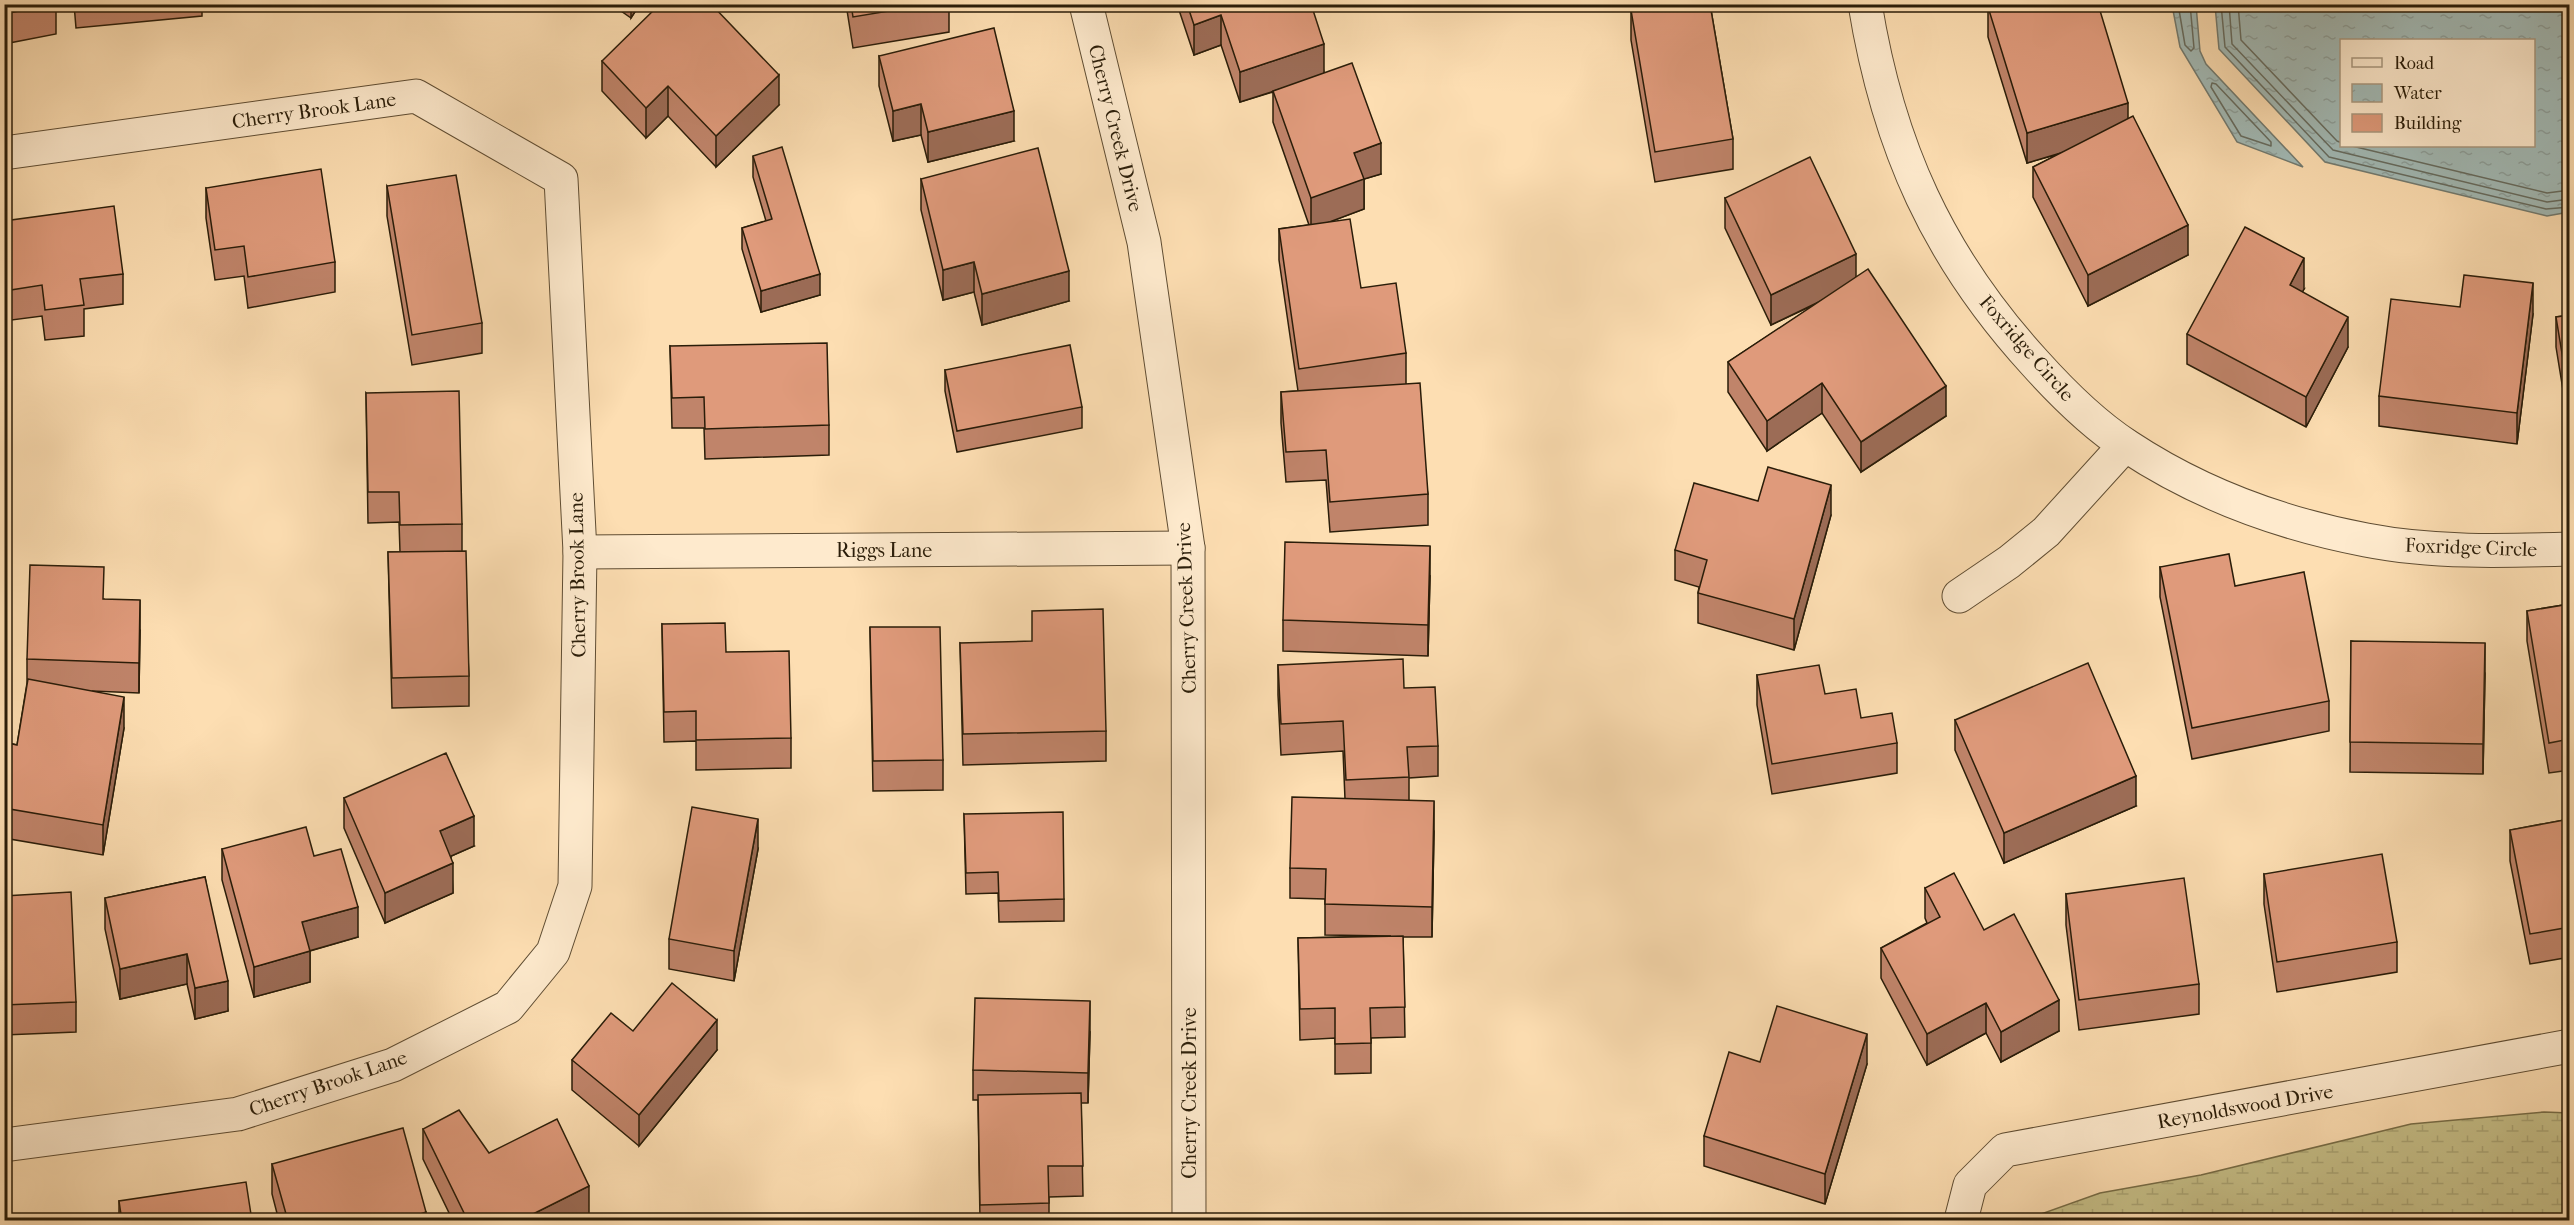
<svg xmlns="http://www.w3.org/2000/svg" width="2574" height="1225" font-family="'IM FELL French Canon',serif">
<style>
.wetland{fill:url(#wetland-marsh);stroke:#786e48;stroke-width:1.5}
.water{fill:url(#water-ripples);stroke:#727b71;stroke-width:1.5;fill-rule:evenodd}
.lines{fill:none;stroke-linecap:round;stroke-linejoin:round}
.shore{stroke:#666c60;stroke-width:1.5}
.minor-casing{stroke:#5f4d33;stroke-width:35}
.minor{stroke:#feeacd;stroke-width:33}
.wall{fill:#c0846a;stroke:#2a1d09;stroke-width:1.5}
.shaded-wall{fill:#9c6c56;stroke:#2a1d09;stroke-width:1.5}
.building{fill:#df9a7b;stroke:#2a1d09;stroke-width:1.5}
.labels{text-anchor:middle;stroke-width:4.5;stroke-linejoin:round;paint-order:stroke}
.street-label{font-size:20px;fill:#2a1d09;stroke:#feeacd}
</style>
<defs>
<pattern id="wetland-marsh" width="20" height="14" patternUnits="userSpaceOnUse" patternTransform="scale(1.5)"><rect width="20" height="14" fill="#c6bf88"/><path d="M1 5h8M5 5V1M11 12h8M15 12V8" fill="none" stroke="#aaa474"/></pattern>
<pattern id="water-ripples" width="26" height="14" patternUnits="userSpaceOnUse" patternTransform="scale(1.5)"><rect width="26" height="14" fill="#a2bab6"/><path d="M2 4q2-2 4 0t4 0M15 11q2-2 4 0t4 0" fill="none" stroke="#8c9f9b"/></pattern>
</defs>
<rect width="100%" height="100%" fill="#fddeb2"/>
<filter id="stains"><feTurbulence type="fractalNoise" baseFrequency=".00333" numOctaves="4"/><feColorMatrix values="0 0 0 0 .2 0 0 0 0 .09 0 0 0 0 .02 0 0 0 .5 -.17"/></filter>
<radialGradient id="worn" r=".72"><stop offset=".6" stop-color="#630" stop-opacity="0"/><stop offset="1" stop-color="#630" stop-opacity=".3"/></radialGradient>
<path class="wetland" d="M2544,1112l25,1v107h-529l1,-6 59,-21 101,-18 210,-51z"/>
<g class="water">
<path d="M2172,5h24l4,46 6,13 97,103 -66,-25 -57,-95z"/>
<path d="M2215,5h354v207l-22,4 -222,-54 -106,-113zM2342,40h192v106h-192z"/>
</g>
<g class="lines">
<g class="shore">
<path d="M2178,4l7,41 6,6 3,-3 -4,-44"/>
<path d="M2221,4l4,43 104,110 217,52 24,-2"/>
<path d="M2229,4l3,40 101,106 214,52 23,-3"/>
<path d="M2238,4l3,36 96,101 5,2"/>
<path d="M2212,83l4,1 55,58v4l-30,-10 -30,-49z"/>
<path d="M2352,146l195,47 23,-3"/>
</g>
<g class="minor-casing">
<g id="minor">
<path d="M1086,4l58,238 44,306 1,672"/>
<path d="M1865,4c23,142 73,253 170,359 27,30 58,61 92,83 71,47 155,78 239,94 67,13 136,11 204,9"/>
<path d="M4,153l412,-57 145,83 19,373 -5,334 -22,66 -45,55 -115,58 -155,49 -234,31"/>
<path d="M580,552l608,-4"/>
<path d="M1959,596l50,-34 37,-30 79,-87"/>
<path d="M1961,1220l9,-35 35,-35 565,-104"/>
</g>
</g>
<use href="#minor" class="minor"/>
</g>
<g class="wall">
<path d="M4,4h52v30l-52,10z"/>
<path d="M74,4h128v12l-126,12z"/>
<path d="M611,4h29l-9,14z"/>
<path d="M846,4h103v28l-96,16z"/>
<path d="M1177,4h134l13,69 57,101 -17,5v30l-35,13 32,66 45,65v30l22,111v31l-98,7 -4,-52 -40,2 -5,-59v-31l17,-1 -19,-131v-31l30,-4 -36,-103v-30l-33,10 -19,-57 -27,10z"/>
<path d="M1627,4h83l23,135v30l-78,13 -24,-142v-29h-3z"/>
<path d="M1988,7l140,112 60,136 -100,51 -55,-109v-30l26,-13 -32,9 -39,-126z"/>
<path d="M879,56l135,85 -86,21 -7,-27 -28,6 -14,-55z"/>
<path d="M602,61l177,44 -63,62 -48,-51 -22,22 -44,-47z"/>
<path d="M753,156l67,139 -59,17 -19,-63v-21l24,-7 -13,-44z"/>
<path d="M921,179l148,122 -87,24 -8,-33 -31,8 -22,-90z"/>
<path d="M387,186l95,137v30l-70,12 -25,-149z"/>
<path d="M206,188l129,74v30l-87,16 -4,-32 -29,4 -9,-62z"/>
<path d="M1725,198l131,79 90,139 -85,56 -39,-59 -55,38 -39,-59v-30l90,-59 -47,22 -46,-97z"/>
<path d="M4,221l119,53v30l-39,5v27l-39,4 -3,-24 -38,5z"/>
<path d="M2304,289l-2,3 46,55 -42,80 -119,-63v-30z"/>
<path d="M2460,307l73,7 -16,130 -138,-18v-30z"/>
<path d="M2570,315v112h-1l-13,-80v-30z"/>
<path d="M670,346l159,79v30l-124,4 -1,-31h-32z"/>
<path d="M945,370l137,37v21l-125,24 -12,-61z"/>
<path d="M366,393l96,131v27l7,125v30l-77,2 -4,-156h12l-1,-30 -31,1z"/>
<path d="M1758,501l73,14 -37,135 -96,-27v-30l1,-6 -24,-7v-30z"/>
<path d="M2160,567l75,19 94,115v30l-137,28 -32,-162z"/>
<path d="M1430,576l-2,80 -145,-5v-31z"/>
<path d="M104,599l36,31 -1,63 -46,-2 31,37 -21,127 -99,-17v-96l13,3 10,-62v-24z"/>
<path d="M2570,604v166l-21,3 -22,-132v-30z"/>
<path d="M662,624l64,28 65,86v30l-95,2v-29l-32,1z"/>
<path d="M870,627l73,133v30l-70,1z"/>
<path d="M2351,641l134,32 -2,101 -133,-2z"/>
<path d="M960,643l146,88v30l-143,4z"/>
<path d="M1278,665l126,23 34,58v30l-29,2v22l25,31 -2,106h-29l2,100 -34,1v35l-36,1v-36l-35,2 -2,-102 93,-2 -66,-1v-36l-35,-1v-30l55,-69 -2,-48 -62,4 -3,-60z"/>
<path d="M1757,675l68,19 72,49v30l-125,21 -15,-89z"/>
<path d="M1955,720l181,86 -132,57 -49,-113z"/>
<path d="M344,798l130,48 -23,10 2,37 -68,30 -41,-95z"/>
<path d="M964,814l100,85v22l-65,1 -1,-29 -32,1z"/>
<path d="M2570,819v138l-40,7 -20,-103v-31z"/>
<path d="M222,849l92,7 44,81 -48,14v31l-56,15 -32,-117z"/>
<path d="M758,849l-24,132 -65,-12v-30z"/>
<path d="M2264,874l133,68v30l-120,20 -13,-88z"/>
<path d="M205,877l23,134 -33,8 -8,-35 -67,15 -15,-70v-31z"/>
<path d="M1925,888l59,42 75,101 -58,31 -15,-29 -59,32 -46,-87v-30l46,-25 -2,-5z"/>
<path d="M2066,894l133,90v30l-120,16 -13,-105z"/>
<path d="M4,896l72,106v30l-72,3z"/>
<path d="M633,1031l84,19 -78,96 -67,-56v-30z"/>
<path d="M1090,1032l-2,71h-7l2,93 -34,1v23h-69l-2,-120h-5v-30z"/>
<path d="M1760,1062l107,2 -42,140 -121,-38v-30z"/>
<path d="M423,1129l66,24 100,63 -9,5h-127l-30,-62z"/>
<path d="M272,1164l154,57h-147l-7,-27z"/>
<path d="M119,1201l133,20h-133z"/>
</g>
<g class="shaded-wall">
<path d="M631,4h9l-9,14z"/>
<path d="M1221,15v30l-27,10v-30z"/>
<path d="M1324,44v31l-84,27v-30z"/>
<path d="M779,75v30l-63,62v-31z"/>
<path d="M668,86v30l-22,22v-30z"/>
<path d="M2128,103v30l-101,30v-30z"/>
<path d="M921,104v31l-28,6v-30z"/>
<path d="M1014,111v30l-86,21v-30z"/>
<path d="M1381,143v31l-17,5v30l-53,20v-31l43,-45z"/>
<path d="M2188,225v30l-100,51v-31z"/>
<path d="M1856,254v30l-85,41v-30z"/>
<path d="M2304,258v31l-14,26v-30z"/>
<path d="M974,262v30l-31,8v-30z"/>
<path d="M1069,271v30l-87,24v-31z"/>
<path d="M820,274v21l-59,17v-21z"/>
<path d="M2533,283v31l-16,130v-31z"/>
<path d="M2348,317v30l-42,80v-30z"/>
<path d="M1822,383v30l-55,38v-30z"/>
<path d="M1946,386v30l-85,56v-30z"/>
<path d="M1831,485v30l-37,135v-31z"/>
<path d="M1430,546v30l-2,80v-31z"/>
<path d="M140,600v30l-1,63v-30z"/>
<path d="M2485,643v30l-2,101v-30z"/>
<path d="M124,697v31l-21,127v-30z"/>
<path d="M2136,776v30l-132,57v-30z"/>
<path d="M1434,801v30l-2,106v-30z"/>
<path d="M474,816v30l-34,15v-30z"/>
<path d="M758,819v30l-24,132v-30z"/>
<path d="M453,863v30l-68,30v-30z"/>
<path d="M358,907v30l-56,16v-31z"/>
<path d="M310,951v31l-56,15v-30z"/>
<path d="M187,954v30l-67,15v-30z"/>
<path d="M228,981v30l-33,8v-31z"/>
<path d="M2059,1000v31l-58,31v-30z"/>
<path d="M1090,1001v31l-2,71v-30z"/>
<path d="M1986,1003v30l-59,32v-31z"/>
<path d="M717,1020v30l-78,96v-31z"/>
<path d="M1867,1034v30l-42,140v-30z"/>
<path d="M589,1186v30l-9,5h-61z"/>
<path d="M426,1212v9h-26z"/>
</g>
<g class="building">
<path d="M4,4h49l-49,10z"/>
<path d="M660,4h51l68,71 -63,61 -48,-50 -22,22 -44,-47z"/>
<path d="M851,4h80l-78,13z"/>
<path d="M1187,4h124l13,40 -84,28 -19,-57 -27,10z"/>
<path d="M1666,4h44l23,135 -78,13 -24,-142z"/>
<path d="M1996,4h102l30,99 -101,30 -39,-126z"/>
<path d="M994,28l20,83 -86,21 -7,-28 -28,7 -14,-55z"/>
<path d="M1352,63l29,80 -27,10 10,26 -53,19 -38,-107z"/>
<path d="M2133,116l55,109 -100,50 -55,-108z"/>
<path d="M782,147l38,127 -59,17 -19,-63 30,-9 -19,-63z"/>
<path d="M1038,148l31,123 -87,23 -8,-32 -31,8 -22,-91z"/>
<path d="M1810,157l46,97 -85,41 -46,-97z"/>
<path d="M321,169l14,93 -87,15 -4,-31 -29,4 -9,-62z"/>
<path d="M456,175l26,148 -70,12 -25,-149z"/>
<path d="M114,206l9,68 -43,5 4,26 -39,5 -3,-25 -38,6v-70z"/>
<path d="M1350,219l11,69 35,-5 10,70 -107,16 -20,-140z"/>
<path d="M2245,227l59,31 -14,27 58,32 -42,80 -119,-63z"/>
<path d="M1868,269l78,117 -85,56 -39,-59 -55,38 -39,-59z"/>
<path d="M2464,275l69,8 -16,130 -138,-17 12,-97 69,8z"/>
<path d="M2570,315v81h-1l-13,-79z"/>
<path d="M827,343l2,82 -124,4 -1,-32 -32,1 -2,-52z"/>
<path d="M1070,345l12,62 -125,24 -12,-61z"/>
<path d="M1420,383l8,111 -98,8 -4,-52 -40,2 -5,-60z"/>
<path d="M459,391l3,133 -62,1 -1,-33h-31l-2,-99z"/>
<path d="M1768,467l63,18 -37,134 -96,-26 9,-33 -32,-10 19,-67 64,18z"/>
<path d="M1285,542l145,4 -2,79 -145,-5z"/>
<path d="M466,551l3,125 -77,2 -4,-126z"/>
<path d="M2229,554l6,32 69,-14 25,129 -137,27 -32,-161z"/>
<path d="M30,565l74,2 -1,32 37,1 -1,63 -112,-4z"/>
<path d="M2570,604v135l-21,4 -22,-132z"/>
<path d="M1103,609l3,122 -143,3 -3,-91 72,-2v-30z"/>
<path d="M725,623l1,29 63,-1 2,87 -95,2v-29l-32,1 -2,-88z"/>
<path d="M870,627h70l3,133 -70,1z"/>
<path d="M2351,641l134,2 -2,101 -133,-2z"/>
<path d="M1403,659l1,29 31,-1 3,59 -31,1 2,30 -63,3 -3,-59 -62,3 -3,-59z"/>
<path d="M2088,663l48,113 -132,57 -49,-113z"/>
<path d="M1819,665l6,29 31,-5 5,29 31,-5 5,30 -125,21 -15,-89z"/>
<path d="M28,679l96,18 -21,128 -99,-17v-66l13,3z"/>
<path d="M446,753l28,63 -34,15 13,32 -68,30 -41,-95z"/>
<path d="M1292,797l142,4 -2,106 -107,-3 1,-35 -36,-1z"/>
<path d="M692,807l66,12 -24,132 -65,-12z"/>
<path d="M1063,812l1,87 -65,2 -1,-29 -32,1 -2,-59z"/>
<path d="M2570,819v108l-40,7 -20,-104z"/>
<path d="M306,827l8,29 27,-7 17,58 -56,15 8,29 -56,16 -32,-118z"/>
<path d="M2382,854l15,88 -120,20 -13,-88z"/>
<path d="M1954,873l30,57 30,-16 45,86 -58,32 -15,-29 -59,31 -46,-86 59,-31 -15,-29z"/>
<path d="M205,877l23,104 -33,7 -8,-34 -67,15 -15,-71z"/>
<path d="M2184,878l15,106 -120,16 -13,-106z"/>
<path d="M71,892l5,110 -72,3v-109z"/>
<path d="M1403,936l2,71 -35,1 1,35 -36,1v-36l-35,1 -2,-71z"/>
<path d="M672,983l45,37 -78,95 -67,-55 39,-47 22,18z"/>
<path d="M975,998l115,3 -2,72 -115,-3z"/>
<path d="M1777,1006l90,28 -42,140 -121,-38 25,-84 31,10z"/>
<path d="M1081,1093l2,73h-35l1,37 -69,2 -2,-110z"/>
<path d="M459,1110l30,43 68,-34 32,67 -70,35h-51l-45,-92z"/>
<path d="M403,1128l23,84 -26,9h-112l-16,-57z"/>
<path d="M246,1182l6,39h-130l-3,-20z"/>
<path d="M1285,1215l93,3v3h-94z"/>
<rect x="974" y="1220" width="97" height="1"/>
</g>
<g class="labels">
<g class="street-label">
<text transform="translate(314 110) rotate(-8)" y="7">Cherry Brook Lane</text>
<text transform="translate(1116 128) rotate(76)" y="7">Cherry Creek Drive</text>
<text transform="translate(2027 348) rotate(49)" y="7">Foxridge Circle</text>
<text transform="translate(2471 547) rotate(2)" y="7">Foxridge Circle</text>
<text x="884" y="557">Riggs Lane</text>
<text transform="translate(577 575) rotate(-91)" y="7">Cherry Brook Lane</text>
<text transform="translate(1186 608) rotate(-92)" y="7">Cherry Creek Drive</text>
<text transform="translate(328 1083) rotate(-19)" y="7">Cherry Brook Lane</text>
<text transform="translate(1189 1093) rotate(-90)" y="7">Cherry Creek Drive</text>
<text transform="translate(2245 1106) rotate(-10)" y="7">Reynoldswood Drive</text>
</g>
</g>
<rect width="2574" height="1225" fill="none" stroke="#fddeb2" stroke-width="24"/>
<rect x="6" y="6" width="2562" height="1213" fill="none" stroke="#2a1d09" stroke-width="3"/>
<rect x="12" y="12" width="2550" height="1201" fill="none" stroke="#2a1d09" stroke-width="1.5"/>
<rect x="2340" y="39" width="195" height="108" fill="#feeacd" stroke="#a9987f" stroke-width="1.5"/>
<rect x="2352" y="58" width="30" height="9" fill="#feeacd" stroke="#a9987f" stroke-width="1.5"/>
<text x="2394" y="69" font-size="18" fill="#2a1d09">Road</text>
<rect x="2352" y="84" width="30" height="18" fill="url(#water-ripples)" stroke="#a9987f" stroke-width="1.5"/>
<text x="2394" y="99" font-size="18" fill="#2a1d09">Water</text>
<rect x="2352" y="114" width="30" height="18" fill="#df9a7b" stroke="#a9987f" stroke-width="1.5"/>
<text x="2394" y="129" font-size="18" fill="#2a1d09">Building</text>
<rect width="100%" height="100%" filter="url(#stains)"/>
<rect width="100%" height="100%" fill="url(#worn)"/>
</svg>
